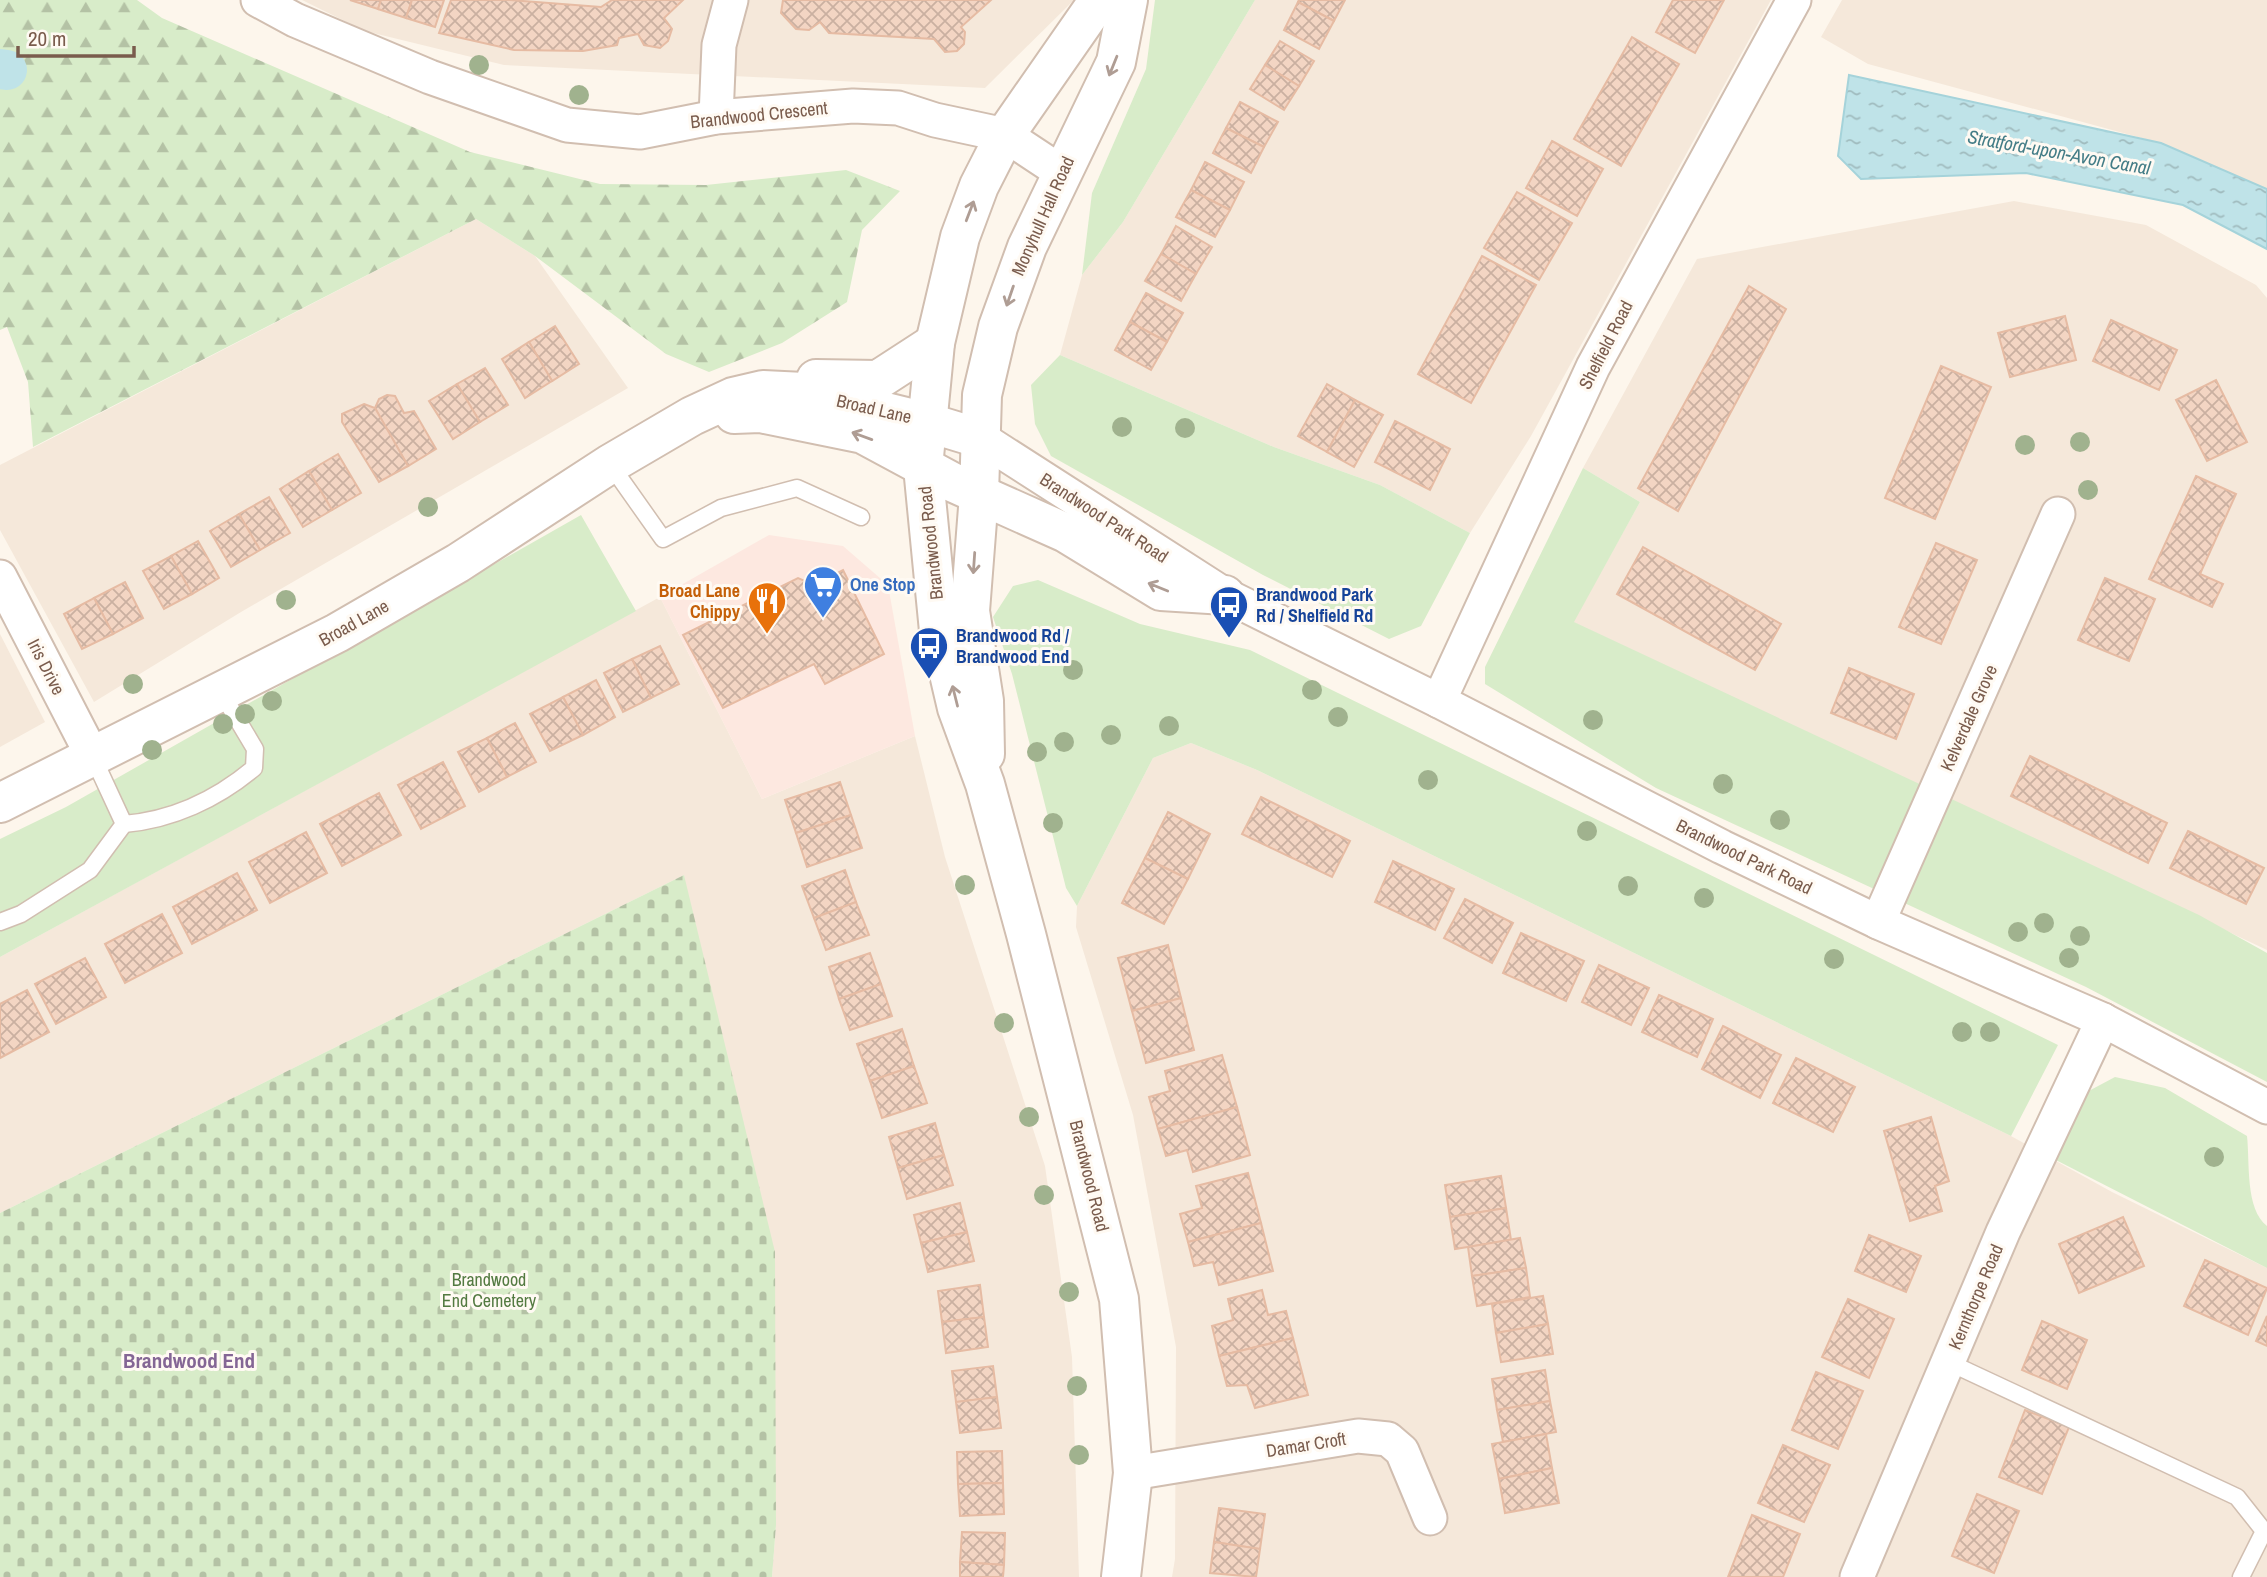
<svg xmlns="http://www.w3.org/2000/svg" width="2267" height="1577" font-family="'Archivo Narrow',sans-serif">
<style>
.residential{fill:#f5e8da}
.commercial{fill:#fde8e0}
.grass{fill:#d8ecc9}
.forest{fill:url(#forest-firs)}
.cemetery{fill:url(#cemetery-stones)}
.water{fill:url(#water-ripples);stroke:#a5d3da;stroke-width:2}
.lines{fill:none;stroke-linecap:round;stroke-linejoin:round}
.canal{stroke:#bfe3e8;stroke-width:40}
.building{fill:url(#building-cross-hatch);stroke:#e6bba3;stroke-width:2}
.service-casing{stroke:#d1beb0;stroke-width:19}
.minor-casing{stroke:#d1beb0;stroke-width:37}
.tertiary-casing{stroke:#d1beb0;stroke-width:42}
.service{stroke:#fff;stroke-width:16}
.minor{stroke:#fff;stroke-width:33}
.tertiary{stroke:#fff;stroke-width:38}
.tree{fill:#a0b28e}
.oneway{stroke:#af9d94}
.labels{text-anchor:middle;stroke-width:6;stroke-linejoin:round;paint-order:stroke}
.street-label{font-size:18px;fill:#7a5c4d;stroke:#fffaf3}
.shop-label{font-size:18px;font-weight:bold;fill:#366cbe;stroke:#fffaf3;text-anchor:start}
.food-label{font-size:18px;font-weight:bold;fill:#c56008;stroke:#fffaf3;text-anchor:end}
.transit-label{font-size:18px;font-weight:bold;fill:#164399;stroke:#fffaf3;text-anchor:start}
.park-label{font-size:18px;fill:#537a41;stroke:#fffaf3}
.water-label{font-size:19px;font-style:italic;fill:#437c86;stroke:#fffaf3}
.quarter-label{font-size:21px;font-weight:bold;fill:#846695;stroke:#fffaf3}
</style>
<defs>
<pattern id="forest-firs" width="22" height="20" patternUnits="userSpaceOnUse" patternTransform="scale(1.75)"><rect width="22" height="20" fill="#d8ecc9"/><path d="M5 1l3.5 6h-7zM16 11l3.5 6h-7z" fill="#b4c2a5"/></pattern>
<pattern id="cemetery-stones" width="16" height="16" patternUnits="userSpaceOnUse" patternTransform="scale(1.75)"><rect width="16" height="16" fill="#d8ecc9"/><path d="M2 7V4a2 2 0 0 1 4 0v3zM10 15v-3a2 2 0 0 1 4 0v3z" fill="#b4c2a5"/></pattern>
<pattern id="water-ripples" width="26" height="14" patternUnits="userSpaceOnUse" patternTransform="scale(1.75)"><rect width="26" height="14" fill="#bfe3e8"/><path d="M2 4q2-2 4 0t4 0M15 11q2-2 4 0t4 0" fill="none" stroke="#a0bbbe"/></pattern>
<pattern id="building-cross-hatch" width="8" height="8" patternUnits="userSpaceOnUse" patternTransform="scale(1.75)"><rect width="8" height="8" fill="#f3d5c3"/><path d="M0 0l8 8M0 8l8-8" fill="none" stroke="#cab0a1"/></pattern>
</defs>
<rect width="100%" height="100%" fill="#fdf6ec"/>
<g class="residential">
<path d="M302,0h772l-89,88 -481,-23 -139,-34z"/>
<path d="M1255,0h516l-240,436 -61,97 -90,-48 -106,-38 -214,-92 22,-80 41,-53z"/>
<path d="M1842,0h425v189l-107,-46 -292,-79 -47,-27z"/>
<path d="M2014,201l132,24 110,60 11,13v652l-694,-328 67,-120 -57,-34 114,-209z"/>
<path d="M476,219l59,37 93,132 -387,224 -147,90 -94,-172v-65z"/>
<path d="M660,597l102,202 153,-63 30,121 100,309 27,191 7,220h-307l4,-52 -92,-650 -684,338v-256z"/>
<path d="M0,634l45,88 -45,25z"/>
<path d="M1191,743l66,27 754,366 101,56 155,76v309h-1095l3,-18 1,-212 -43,-232 -57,-188 1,-21 76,-148z"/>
</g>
<path class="commercial" d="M769,535l74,11 45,39 27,151 -153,63 -102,-202z"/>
<g class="grass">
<path d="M1155,0h100l-132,222 -41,53 10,-82 54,-124z"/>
<path d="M1060,355l214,92 106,38 90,48 -49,93 -32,13 -126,-64 -212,-119 -16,-32 -4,-39z"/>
<path d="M1583,468l57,34 -66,120 625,293 68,38v129l-181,-95 -430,-199 -171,-104v-17z"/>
<path d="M581,515l55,96 -636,346v-118l66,-32z"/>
<path d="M1038,580l102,44 110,26 808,395 -47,91 -754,-366 -66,-27 -38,15 -76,148 -11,-18 -54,-214 -19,-57 20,-31z"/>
<path d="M2115,1077l50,11 82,48c3,27 -2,73 20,90v42l-217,-111 35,-64z"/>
</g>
<path class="forest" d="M0,0h137l25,18 308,134 130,32 106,1 140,-15 54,21 -38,39 -15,72 -65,41 -73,29 -43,-18 -131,-98 -59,-37 -443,228 -5,-65 -21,-55 -7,3z"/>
<path class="cemetery" d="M684,875l91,377 1,273 -4,52h-772v-364z"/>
<path class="water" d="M1849,75l312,68 106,46v60l-84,-44 -157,-32 -165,6 -23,-23z"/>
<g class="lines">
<path class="canal" d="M0,69l7,1"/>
</g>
<g class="building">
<path d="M350,0h31l-3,9z"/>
<path d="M381,0h31l-6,18 -28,-9z"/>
<path d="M412,0h32l-9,27 -29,-9z"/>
<path d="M451,0h59l91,7 11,-7h71l-19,18 8,11 -4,12 -8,7 -16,-3 -6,-11 -19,4 -2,7 -34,6 -69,-1 -75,-17z"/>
<path d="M991,0l-30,27 4,5 -1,12 -7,7 -12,1 -11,-13 -105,-6 -9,-11 -11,8 -13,-1 -15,-16 2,-13z"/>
<path d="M1299,0h46l-11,21 -36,-19z"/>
<path d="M1673,0h51l-29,53 -39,-21z"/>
<path d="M1298,2l36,19 -15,28 -35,-19z"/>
<path d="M1632,37l47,27 -58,102 -47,-27z"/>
<path d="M1280,41l34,20 -15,25 -34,-21z"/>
<path d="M1265,65l34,21 -15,24 -34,-21z"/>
<path d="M1240,102l38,20 -14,25 -38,-19z"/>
<path d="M1226,128l38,19 -13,26 -38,-20z"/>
<path d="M1552,141l51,28 -26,47 -51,-28z"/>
<path d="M1205,162l39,20 -14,28 -39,-20z"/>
<path d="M1191,190l39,20 -15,27 -39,-20z"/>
<path d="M1517,192l55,31 -33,57 -55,-32z"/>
<path d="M1176,226l36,21 -16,27 -35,-20z"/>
<path d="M1161,254l35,20 -15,27 -36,-20z"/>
<path d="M1482,256l54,29 -65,118 -53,-29z"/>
<path d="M1749,286l37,23 -108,202 -40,-23z"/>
<path d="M1146,293l37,20 -16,29 -37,-20z"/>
<path d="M2065,316l11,44 -66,17 -12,-44z"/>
<path d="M2111,320l66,30 -18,40 -66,-29z"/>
<path d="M1130,322l37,20 -16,28 -36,-20z"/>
<path d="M555,326l24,38 -27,17 -23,-39z"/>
<path d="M529,342l23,39 -27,17 -23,-39z"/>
<path d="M1941,366l50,21 -56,132 -50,-21z"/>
<path d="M485,368l23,37 -28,17 -23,-38z"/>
<path d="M2216,380l31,62 -40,19 -31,-61z"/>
<path d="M457,384l23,38 -27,17 -24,-38z"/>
<path d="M1327,384l28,16 -28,52 -29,-16z"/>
<path d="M387,395l8,1 9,17 10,-2 22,38 -28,17 -33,-58 4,-9z"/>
<path d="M1355,400l28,15 -29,52 -27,-15z"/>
<path d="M364,404l11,4 33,58 -29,16 -37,-60v-8z"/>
<path d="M1395,421l55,28 -20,41 -55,-28z"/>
<path d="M338,454l23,39 -29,17 -23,-39z"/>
<path d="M309,471l23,39 -29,17 -23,-38z"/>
<path d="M2196,476l40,18 -36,80 23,10 -11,23 -63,-28z"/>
<path d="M269,497l21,36 -30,17 -21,-36z"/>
<path d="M239,514l21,36 -29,17 -21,-36z"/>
<path d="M198,541l21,37 -27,16 -21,-38z"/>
<path d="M1936,543l41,17 -36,84 -42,-17z"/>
<path d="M1643,547l138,77 -26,46 -138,-76z"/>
<path d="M171,556l21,38 -28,15 -21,-38z"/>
<path d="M843,570l41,84 -59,30 -11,-20 -91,44 -40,-73 115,-57 16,7z"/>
<path d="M2105,578l50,21 -26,62 -51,-21z"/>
<path d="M125,582l18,36 -30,16 -19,-36z"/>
<path d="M94,598l19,36 -31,15 -18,-35z"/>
<path d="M660,646l19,38 -28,14 -19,-39z"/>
<path d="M632,659l19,39 -28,14 -19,-39z"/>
<path d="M1849,668l65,26 -18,45 -65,-26z"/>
<path d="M596,680l19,37 -32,18 -20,-38z"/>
<path d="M563,697l20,38 -33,16 -20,-37z"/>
<path d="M515,723l21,39 -29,15 -20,-39z"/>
<path d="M487,738l20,39 -28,15 -21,-40z"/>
<path d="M2030,756l137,67 -19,40 -137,-67z"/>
<path d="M443,762l22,44 -44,23 -23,-44z"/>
<path d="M840,782l11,33 -55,18 -11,-33z"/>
<path d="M379,793l22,42 -59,31 -22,-42z"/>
<path d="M1261,797l89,44 -18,36 -90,-43z"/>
<path d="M1168,812l42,22 -22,45 -43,-21z"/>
<path d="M851,815l11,33 -55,19 -11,-34z"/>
<path d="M2188,831l76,37 -18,36 -76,-36z"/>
<path d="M306,832l21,41 -57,30 -21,-41z"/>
<path d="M1145,858l43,21 -24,45 -42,-21z"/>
<path d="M1393,861l61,28 -19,41 -60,-28z"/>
<path d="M845,870l11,32 -42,16 -12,-32z"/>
<path d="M237,873l20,37 -65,34 -19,-37z"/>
<path d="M1465,899l48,24 -21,40 -48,-25z"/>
<path d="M856,902l13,33 -43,15 -12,-32z"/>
<path d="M162,914l20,39 -57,30 -20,-39z"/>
<path d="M1521,933l63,28 -18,40 -63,-28z"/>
<path d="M1168,945l13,53 -49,13 -14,-53z"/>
<path d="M870,953l11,31 -42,15 -10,-32z"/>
<path d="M85,958l21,39 -50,27 -21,-40z"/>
<path d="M1599,965l50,23 -18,37 -49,-23z"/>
<path d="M881,984l11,32 -42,14 -11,-31z"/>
<path d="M27,990l22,42 -49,26v-54z"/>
<path d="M1659,995l54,24 -16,38 -55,-25z"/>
<path d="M1181,998l13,52 -48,13 -14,-52z"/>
<path d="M1723,1026l58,29 -21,43 -58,-29z"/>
<path d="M902,1029l12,37 -44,15 -13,-37z"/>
<path d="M1222,1055l15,52 -79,22 -9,-32 21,-6 -5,-20z"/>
<path d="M1796,1058l59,29 -22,45 -60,-29z"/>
<path d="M914,1066l13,37 -45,15 -12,-37z"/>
<path d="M1237,1107l13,48 -57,17 -6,-22 -21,6 -8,-27z"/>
<path d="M1931,1117l18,64 -14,5 7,25 -32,10 -26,-90z"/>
<path d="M935,1123l9,32 -46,13 -9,-31z"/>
<path d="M944,1155l9,30 -46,14 -9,-31z"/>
<path d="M1248,1173l13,50 -73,19 -8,-28 22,-6 -6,-22z"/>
<path d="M1501,1176l5,32 -56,9 -5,-32z"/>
<path d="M960,1203l7,29 -46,11 -7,-28z"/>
<path d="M1506,1208l5,32 -56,9 -5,-32z"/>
<path d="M2123,1217l21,49 -65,27 -20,-49z"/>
<path d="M1261,1223l12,48 -54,14 -6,-23 -19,4 -6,-24z"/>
<path d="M967,1232l7,29 -46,11 -7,-29z"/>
<path d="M1869,1235l52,21 -15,36 -51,-21z"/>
<path d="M1520,1238l6,30 -54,8 -4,-29z"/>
<path d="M2205,1260l62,28 -19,47 -64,-29z"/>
<path d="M1526,1268l4,29 -53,9 -5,-30z"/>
<path d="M980,1285l4,32 -42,5 -4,-31z"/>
<path d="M1262,1290l6,25 18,-4 7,27 -74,18 -7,-30 21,-6 -5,-21z"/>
<path d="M1543,1296l5,28 -52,9 -4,-29z"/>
<path d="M1848,1299l46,20 -25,59 -47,-21z"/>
<path d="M2267,1316v30l-11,-5z"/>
<path d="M984,1317l4,30 -42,6 -4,-31z"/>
<path d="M2042,1321l45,19 -20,49 -45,-19z"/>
<path d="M1548,1324l5,30 -52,8 -5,-29z"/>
<path d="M1293,1338l15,57 -53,13 -8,-23 -20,1 -8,-30z"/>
<path d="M993,1366l4,31 -41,5 -4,-31z"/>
<path d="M1545,1370l5,31 -53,9 -5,-31z"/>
<path d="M1816,1372l47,19 -25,58 -46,-19z"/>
<path d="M997,1397l4,31 -41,5 -4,-31z"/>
<path d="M1550,1401l6,31 -53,10 -6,-32z"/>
<path d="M2025,1410l44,17 -27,67 -43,-17z"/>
<path d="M1546,1434l6,34 -53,11 -7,-35z"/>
<path d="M1783,1445l47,20 -26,57 -46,-19z"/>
<path d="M1002,1451l1,32 -45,1 -1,-32z"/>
<path d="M1552,1468l7,35 -54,10 -6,-34z"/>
<path d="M1003,1483l1,31 -44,2 -2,-32z"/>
<path d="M1977,1494l42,17 -25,62 -42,-17z"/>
<path d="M1219,1508l46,6 -5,35 -46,-7z"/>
<path d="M1752,1515l48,19 -17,43h-55z"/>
<path d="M962,1532l43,1 -1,32 -44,-3z"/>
<path d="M1214,1542l46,7 -4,28 -46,-4z"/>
<path d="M960,1562l44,3 -1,12h-43z"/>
</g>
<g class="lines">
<g class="service-casing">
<g id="service">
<path d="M610,464l53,75 58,-31 76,-20 64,29"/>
<path d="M124,824c48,-4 93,-25 130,-56l1,-19 -34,-57"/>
<path d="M0,922l21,-8 69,-44 34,-46 -31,-67"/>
<path d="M1948,1362l289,135 27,34 -23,46"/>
</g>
</g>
<g class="minor-casing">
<g id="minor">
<path d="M258,0l37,20 135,57 137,48 73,7 76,-15 137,-11 45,2 37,12 70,15 56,37"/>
<path d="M716,117l3,-72 12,-45"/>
<path d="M982,439l243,156 214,106 283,146 156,75 225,98 164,87"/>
<path d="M0,577l93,180"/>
<path d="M1439,701l154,-334 201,-367"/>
<path d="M1878,922l180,-408"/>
<path d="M1133,1473l225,-37 30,3 14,12 28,67"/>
<path d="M1857,1577l146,-345 100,-212"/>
</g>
</g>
<g class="tertiary-casing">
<g id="tertiary">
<path d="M1099,0l-94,135 -26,51 -19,51 -25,106 -12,124 16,164 18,77 28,76 41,150 93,365 14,174 -12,104"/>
<path d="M816,379l62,1 57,-37"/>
<path d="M734,414l26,-1 103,21 91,49 112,50 95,58 64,4"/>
<path d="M985,754l-1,-53 -14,-90 9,-116 3,-100 16,-68 29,-80 89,-185 12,-62"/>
<path d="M0,803l337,-170 121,-70 152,-99 82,-48 41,-19 30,-7 41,2 122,30 56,17"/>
</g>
</g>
<use href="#service" class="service"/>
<use href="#minor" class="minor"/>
<use href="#tertiary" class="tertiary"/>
</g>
<g class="tree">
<circle cx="479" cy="65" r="10"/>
<circle cx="579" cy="95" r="10"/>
<circle cx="1122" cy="427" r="10"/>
<circle cx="1185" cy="428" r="10"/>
<circle cx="2080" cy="442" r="10"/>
<circle cx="2025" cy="445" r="10"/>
<circle cx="2088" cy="490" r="10"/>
<circle cx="428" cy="507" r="10"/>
<circle cx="286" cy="600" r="10"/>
<circle cx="1073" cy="670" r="10"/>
<circle cx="133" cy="684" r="10"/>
<circle cx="1312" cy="690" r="10"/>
<circle cx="272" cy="701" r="10"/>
<circle cx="245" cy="714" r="10"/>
<circle cx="1338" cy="717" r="10"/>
<circle cx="1593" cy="720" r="10"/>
<circle cx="223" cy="724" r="10"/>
<circle cx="1169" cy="726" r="10"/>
<circle cx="1111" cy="735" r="10"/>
<circle cx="1064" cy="742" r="10"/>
<circle cx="152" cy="750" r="10"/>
<circle cx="1037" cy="752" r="10"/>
<circle cx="1428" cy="780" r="10"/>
<circle cx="1723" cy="784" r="10"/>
<circle cx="1780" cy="820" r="10"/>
<circle cx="1053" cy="823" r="10"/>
<circle cx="1587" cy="831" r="10"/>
<circle cx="965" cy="885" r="10"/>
<circle cx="1628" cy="886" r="10"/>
<circle cx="1704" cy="898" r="10"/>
<circle cx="2044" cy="923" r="10"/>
<circle cx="2018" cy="932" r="10"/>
<circle cx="2080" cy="936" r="10"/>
<circle cx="2069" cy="958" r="10"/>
<circle cx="1834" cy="959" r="10"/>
<circle cx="1004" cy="1023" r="10"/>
<circle cx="1962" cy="1032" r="10"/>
<circle cx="1990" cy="1032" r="10"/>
<circle cx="1029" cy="1117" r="10"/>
<circle cx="2214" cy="1157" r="10"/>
<circle cx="1044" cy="1195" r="10"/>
<circle cx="1069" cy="1292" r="10"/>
<circle cx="1077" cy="1386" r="10"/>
<circle cx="1079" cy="1455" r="10"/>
</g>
<defs><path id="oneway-shaft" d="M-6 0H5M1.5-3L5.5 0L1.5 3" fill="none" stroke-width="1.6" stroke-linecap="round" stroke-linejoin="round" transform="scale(1.75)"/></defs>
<g class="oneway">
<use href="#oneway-shaft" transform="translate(1113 66) rotate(112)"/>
<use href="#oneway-shaft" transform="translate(970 211) rotate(-69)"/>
<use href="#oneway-shaft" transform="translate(1010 296) rotate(109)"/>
<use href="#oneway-shaft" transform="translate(862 436) rotate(-160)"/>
<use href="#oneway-shaft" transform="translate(974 563) rotate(94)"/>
<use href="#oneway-shaft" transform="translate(1158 587) rotate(-158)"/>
<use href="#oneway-shaft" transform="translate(955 696) rotate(-104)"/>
</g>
<defs>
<g id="supermarket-pin" transform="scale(2.0125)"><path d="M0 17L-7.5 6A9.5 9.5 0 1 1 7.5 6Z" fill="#3f7fe0" stroke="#fffaf3"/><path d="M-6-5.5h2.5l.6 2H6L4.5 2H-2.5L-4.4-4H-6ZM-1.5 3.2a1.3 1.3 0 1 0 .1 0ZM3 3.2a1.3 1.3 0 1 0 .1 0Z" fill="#fff"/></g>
<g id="restaurant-pin" transform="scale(2.0125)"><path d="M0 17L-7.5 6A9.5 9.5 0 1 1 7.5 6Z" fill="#e8710a" stroke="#fffaf3"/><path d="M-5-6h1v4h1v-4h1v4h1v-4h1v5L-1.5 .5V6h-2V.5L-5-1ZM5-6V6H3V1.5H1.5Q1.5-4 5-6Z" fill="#fff"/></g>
<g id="bus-pin" transform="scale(2.0125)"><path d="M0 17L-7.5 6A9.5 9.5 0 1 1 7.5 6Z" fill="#1a4fb4" stroke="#fffaf3"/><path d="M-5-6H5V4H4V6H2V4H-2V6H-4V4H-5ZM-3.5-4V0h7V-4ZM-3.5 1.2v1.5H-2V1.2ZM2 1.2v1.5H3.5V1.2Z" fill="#fff"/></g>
</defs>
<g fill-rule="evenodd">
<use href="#supermarket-pin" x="823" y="585"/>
<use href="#restaurant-pin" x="767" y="601"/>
<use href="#bus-pin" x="1229" y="605"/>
<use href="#bus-pin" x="929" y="646"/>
</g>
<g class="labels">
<g class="street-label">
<text transform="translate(759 115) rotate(-6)" y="6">Brandwood Crescent</text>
<text transform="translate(1043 216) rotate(-66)" y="6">Monyhull Hall Road</text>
<text transform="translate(1606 345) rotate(-63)" y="6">Shelfield Road</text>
<text transform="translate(874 409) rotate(13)" y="6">Broad Lane</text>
<text transform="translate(1104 518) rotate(33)" y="6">Brandwood Park Road</text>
<text transform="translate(931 543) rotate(-96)" y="6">Brandwood Road</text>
<text transform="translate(354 623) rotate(-29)" y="6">Broad Lane</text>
<text transform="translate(46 667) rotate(63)" y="6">Iris Drive</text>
<text transform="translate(1969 718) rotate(-66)" y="6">Kelverdale Grove</text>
<text transform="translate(1744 857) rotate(26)" y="6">Brandwood Park Road</text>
<text transform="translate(1089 1176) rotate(76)" y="6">Brandwood Road</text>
<text transform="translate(1976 1297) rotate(-67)" y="6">Kernthorpe Road</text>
<text transform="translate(1306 1445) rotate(-9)" y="6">Damar Croft</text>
</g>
<g class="shop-label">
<text x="850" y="591">One Stop</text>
</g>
<g class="food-label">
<text x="740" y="597">Broad Lane<tspan x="740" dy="21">Chippy</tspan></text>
</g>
<g class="transit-label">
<text x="1256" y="601">Brandwood Park<tspan x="1256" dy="21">Rd / Shelfield Rd</tspan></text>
<text x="956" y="642">Brandwood Rd /<tspan x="956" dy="21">Brandwood End</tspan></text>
</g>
<g class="park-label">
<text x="489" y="1286">Brandwood<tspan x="489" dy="21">End Cemetery</tspan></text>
</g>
<g class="water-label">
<text transform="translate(2059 152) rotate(10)" y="7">Stratford-upon-Avon Canal</text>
</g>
<g class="quarter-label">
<text x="189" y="1368">Brandwood End</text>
</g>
</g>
<path d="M18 46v10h116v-10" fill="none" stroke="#7a5c4d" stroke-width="3.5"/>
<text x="28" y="46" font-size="21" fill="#7a5c4d" stroke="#fffaf3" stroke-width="5" paint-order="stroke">20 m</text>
</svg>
